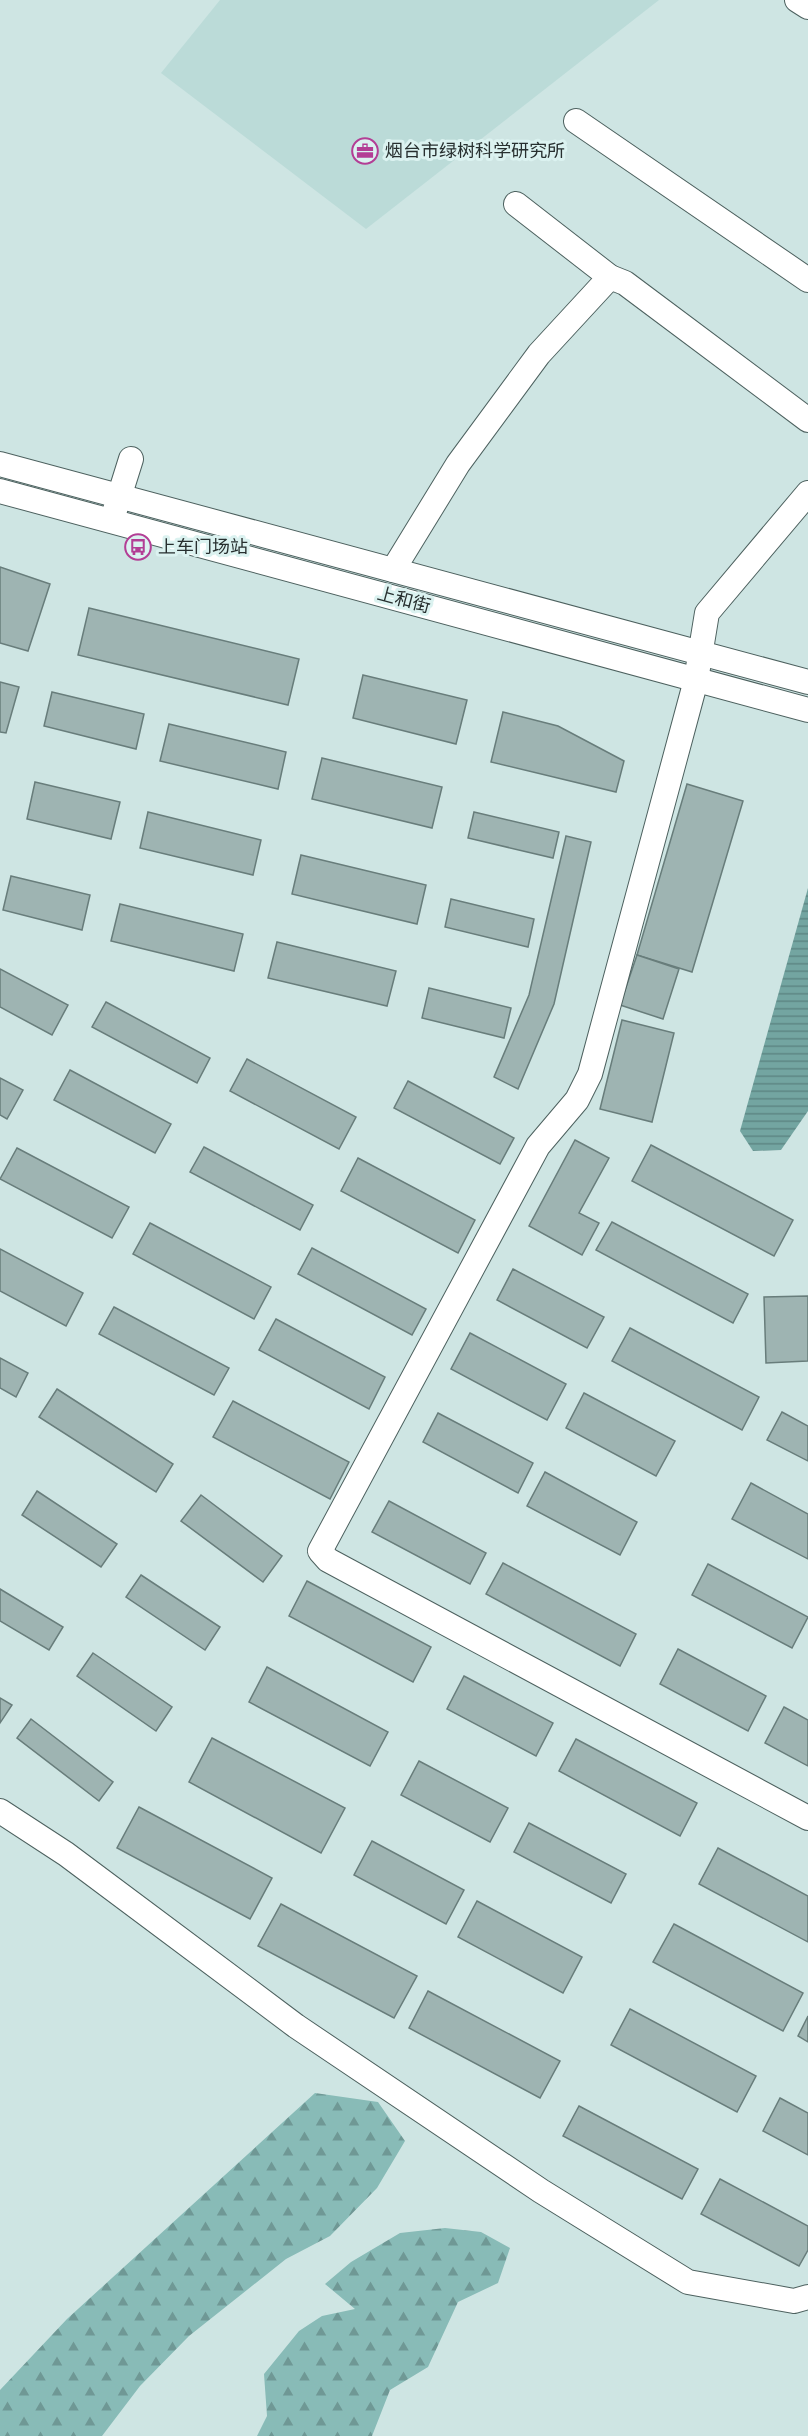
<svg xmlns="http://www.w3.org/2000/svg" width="808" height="2436" font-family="'DejaVu Sans','Noto Sans SC',sans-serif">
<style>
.built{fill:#bbdbd8}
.forest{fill:url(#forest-firs)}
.water{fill:url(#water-rules)}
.building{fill:#9eb4b2;stroke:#687d7b;stroke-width:1.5}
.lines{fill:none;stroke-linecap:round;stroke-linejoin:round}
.minor-casing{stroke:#4d615f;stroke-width:26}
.minor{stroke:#fff;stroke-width:24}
.labels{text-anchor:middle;stroke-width:6;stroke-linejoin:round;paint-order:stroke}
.poi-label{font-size:18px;fill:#272f2f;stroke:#dbf2f0;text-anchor:start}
.street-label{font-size:18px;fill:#272f2f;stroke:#dbf2f0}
</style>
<defs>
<pattern id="forest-firs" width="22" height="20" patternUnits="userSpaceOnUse" patternTransform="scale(1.5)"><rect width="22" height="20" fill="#88bbb7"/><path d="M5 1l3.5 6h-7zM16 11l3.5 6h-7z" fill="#6f9895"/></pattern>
<pattern id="water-rules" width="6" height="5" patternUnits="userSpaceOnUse" patternTransform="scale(1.5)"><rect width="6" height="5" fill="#73a5a1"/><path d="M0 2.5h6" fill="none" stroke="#5e8784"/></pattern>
</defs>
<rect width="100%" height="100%" fill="#cee5e3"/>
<path class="built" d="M220,0h439l-293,229 -205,-156z"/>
<g class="forest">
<path d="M315,2093l63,9 27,39 -28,47 -47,48 -44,23 -97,77 -49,50 -38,50h-102v-46l67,-71z"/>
<path d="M445,2228l36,4 29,16 -12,35 -40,19 -30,65 -38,23 -18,46h-115l10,-20 -3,-42 35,-43 23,-15 33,-7 -30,-25 26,-22 49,-29z"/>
</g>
<path class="water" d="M808,888v223l-27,39 -28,1 -13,-20z"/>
<g class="building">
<path d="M0,567l50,17 -22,67 -28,-8z"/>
<path d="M89,608l210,51 -11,46 -210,-50z"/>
<path d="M363,675l104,25 -11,44 -103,-26z"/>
<path d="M0,682l19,5 -13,46 -6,-1z"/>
<path d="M52,692l92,22 -8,35 -92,-23z"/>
<path d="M503,712l55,14 66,35 -8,31 -125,-30z"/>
<path d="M169,724l117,28 -8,37 -118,-28z"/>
<path d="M322,758l120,29 -10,41 -120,-29z"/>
<path d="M35,782l85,20 -9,37 -84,-20z"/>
<path d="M687,784l56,17 -51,171 -55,-17z"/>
<path d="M148,812l113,28 -8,35 -113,-27z"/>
<path d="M474,812l85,20 -6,26 -85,-20z"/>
<path d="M566,836l25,6 -37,162 -36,85 -24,-12 35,-82z"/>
<path d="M301,855l125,30 -9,39 -125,-30z"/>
<path d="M11,876l79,19 -8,35 -79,-20z"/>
<path d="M451,899l83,20 -6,28 -83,-20z"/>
<path d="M120,904l123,30 -9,37 -123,-30z"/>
<path d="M277,942l119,29 -9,35 -119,-28z"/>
<path d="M637,955l42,14 -16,50 -43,-14z"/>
<path d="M0,969l68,36 -16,30 -52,-28z"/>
<path d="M429,988l82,20 -7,30 -82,-20z"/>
<path d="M106,1002l104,56 -13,25 -105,-56z"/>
<path d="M622,1020l52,13 -22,89 -52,-13z"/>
<path d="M247,1059l109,58 -17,32 -109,-58z"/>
<path d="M70,1070l101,54 -16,29 -101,-53z"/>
<path d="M0,1078l23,12 -16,29 -7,-4z"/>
<path d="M408,1081l106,57 -14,26 -106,-56z"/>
<path d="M575,1140l34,18 -30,55 20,10 -17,32 -53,-29z"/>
<path d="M651,1145l142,75 -19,36 -142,-75z"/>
<path d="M204,1147l109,58 -13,25 -110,-58z"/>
<path d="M17,1148l112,59 -17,31 -112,-59z"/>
<path d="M358,1158l117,62 -17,33 -117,-62z"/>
<path d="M612,1222l136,72 -15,29 -137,-73z"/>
<path d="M150,1223l121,64 -17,32 -121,-65z"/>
<path d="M312,1248l114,61 -14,26 -114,-61z"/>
<path d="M0,1249l83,44 -17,33 -66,-35z"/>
<path d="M513,1269l91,48 -17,31 -90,-48z"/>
<path d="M808,1296v65l-42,2 -2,-66z"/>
<path d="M114,1307l115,61 -15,27 -115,-61z"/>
<path d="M276,1319l109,58 -16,32 -110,-59z"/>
<path d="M630,1328l129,69 -17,33 -130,-69z"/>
<path d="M470,1333l96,51 -19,36 -96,-51z"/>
<path d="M0,1358l28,15 -12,24 -16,-9z"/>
<path d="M57,1389l116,75 -17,28 -117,-75z"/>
<path d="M584,1393l91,48 -19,35 -90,-48z"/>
<path d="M233,1401l116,61 -19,37 -117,-62z"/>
<path d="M782,1412l26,14v35l-41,-21z"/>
<path d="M438,1413l95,50 -15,30 -95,-51z"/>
<path d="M545,1472l92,50 -17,33 -93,-49z"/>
<path d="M751,1483l57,31v45l-76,-40z"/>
<path d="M37,1491l80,53 -16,23 -79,-52z"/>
<path d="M201,1495l81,61 -19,26 -82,-61z"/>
<path d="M389,1501l97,52 -16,31 -98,-52z"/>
<path d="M503,1563l133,71 -16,32 -134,-72z"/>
<path d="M708,1564l100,53 -16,31 -100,-53z"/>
<path d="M141,1575l79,52 -15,23 -79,-53z"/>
<path d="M307,1581l124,66 -18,35 -124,-66z"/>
<path d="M0,1589l63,38 -14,23 -49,-29z"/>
<path d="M678,1649l88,47 -18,35 -88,-47z"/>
<path d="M93,1653l79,54 -16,24 -79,-55z"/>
<path d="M267,1667l121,65 -18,34 -121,-64z"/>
<path d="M464,1676l89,47 -17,33 -89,-47z"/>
<path d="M0,1698l12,7 -12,18z"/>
<path d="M784,1707l24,13v46l-43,-23z"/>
<path d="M31,1719l82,63 -14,19 -82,-63z"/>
<path d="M212,1738l133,70 -24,45 -132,-71z"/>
<path d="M576,1739l121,64 -17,33 -121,-65z"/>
<path d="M419,1761l89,47 -18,34 -89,-47z"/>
<path d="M139,1807l133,71 -22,41 -133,-71z"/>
<path d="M529,1823l97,51 -15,29 -97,-51z"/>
<path d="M372,1841l92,49 -18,34 -92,-49z"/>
<path d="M718,1848l90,48v46l-109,-58z"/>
<path d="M477,1901l105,56 -19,36 -105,-56z"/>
<path d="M281,1904l136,72 -23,42 -136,-72z"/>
<path d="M674,1924l129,69 -20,38 -130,-69z"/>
<path d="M428,1991l132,70 -20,37 -131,-70z"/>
<path d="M630,2009l126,67 -19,36 -126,-67z"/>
<path d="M808,2016v26l-10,-6z"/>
<path d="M780,2098l28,15v42l-45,-24z"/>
<path d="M579,2106l119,63 -16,30 -119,-63z"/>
<path d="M720,2179l88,47v24l-9,16 -98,-52z"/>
</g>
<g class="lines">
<g class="minor-casing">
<g id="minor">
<path d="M797,0l11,7"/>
<path d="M576,121l232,159"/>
<path d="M516,204l94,73 15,6 183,137"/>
<path d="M0,464l808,218"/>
<path d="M0,491l808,219"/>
<path d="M808,493l-101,120 -11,67 -106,394 -13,26 -39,46 -218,405 8,9 480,258"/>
<path d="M115,510l16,-51"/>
<path d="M393,570l65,-106 81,-110 71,-77"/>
<path d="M0,1811l66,43 230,172 245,165 147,91 106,19 14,-4"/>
</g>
</g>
<use href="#minor" class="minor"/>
</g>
<defs>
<g id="office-ring" transform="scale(1.35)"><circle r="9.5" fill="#dbf2f0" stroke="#b33e95" stroke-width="1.5"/><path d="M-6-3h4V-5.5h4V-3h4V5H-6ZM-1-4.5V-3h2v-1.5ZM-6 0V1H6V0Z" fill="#b33e95"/></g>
<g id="bus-ring" transform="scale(1.35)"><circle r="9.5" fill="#dbf2f0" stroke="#b33e95" stroke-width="1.5"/><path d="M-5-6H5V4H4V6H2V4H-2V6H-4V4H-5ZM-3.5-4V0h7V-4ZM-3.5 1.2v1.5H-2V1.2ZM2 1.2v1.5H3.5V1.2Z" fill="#b33e95"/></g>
</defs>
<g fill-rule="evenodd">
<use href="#office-ring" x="365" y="151"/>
<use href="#bus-ring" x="138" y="547"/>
</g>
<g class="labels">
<g class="poi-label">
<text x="385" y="157">烟台市绿树科学研究所</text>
<text x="158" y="553">上车门场站</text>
</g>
<g class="street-label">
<text transform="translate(404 600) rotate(15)" y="6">上和街</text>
</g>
</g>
</svg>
